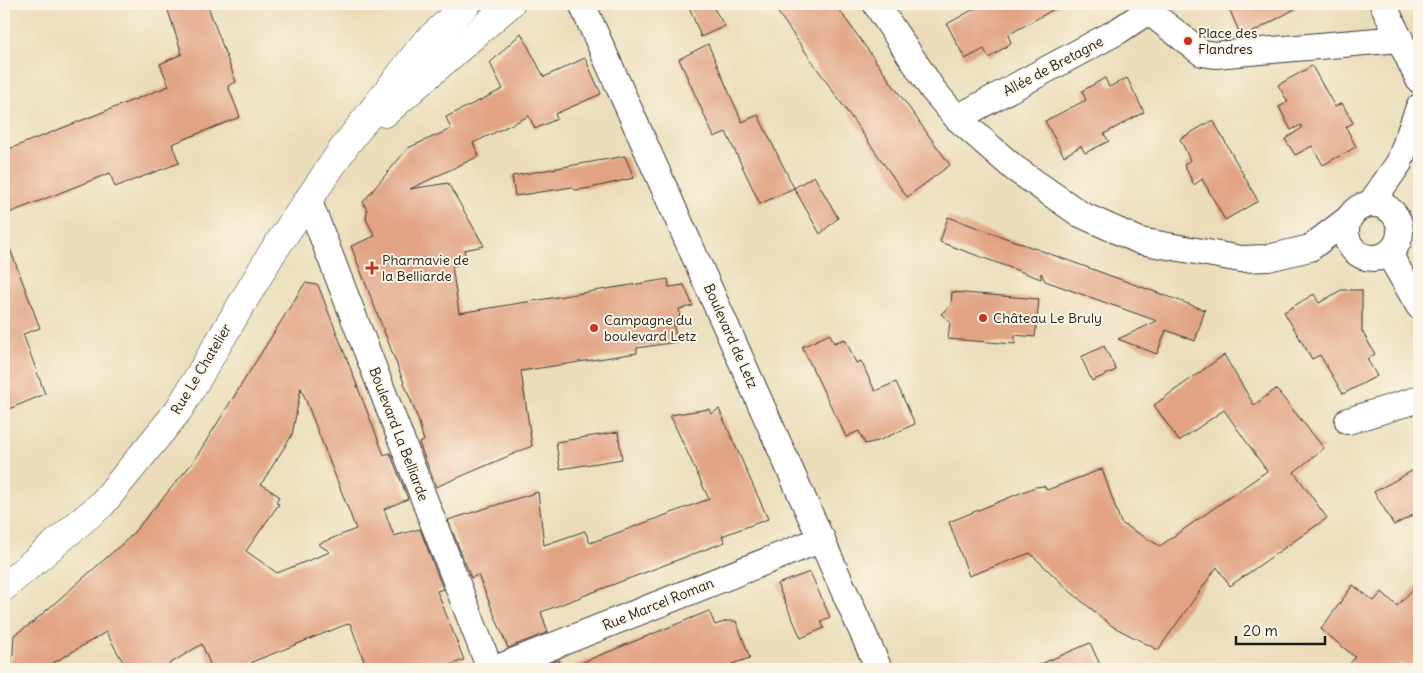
<svg xmlns="http://www.w3.org/2000/svg" width="1423" height="673" font-family="Delius,sans-serif">
<style>
.building{fill:#e1a384;fill-rule:evenodd}
.lines{fill:none;stroke-linecap:round;stroke-linejoin:round}
.street-casing{stroke:#3b3934;stroke-width:28}
.secondary-casing{stroke:#3b3934;stroke-width:29}
.street{stroke:#fff;stroke-width:26}
.secondary{stroke:#fff;stroke-width:28}
.poi-dot{fill:#c8321e;stroke:#fcf5e5;stroke-width:2}
.labels{text-anchor:middle;stroke-width:4;stroke-linejoin:round;paint-order:stroke}
.poi-label{font-size:14px;fill:#1c1c1c;stroke:#fcf5e5;text-anchor:start}
.street-label{font-size:14px;fill:#1c1c1c;stroke:#fcf5e5}
</style>
<rect width="100%" height="100%" fill="#fcf5e5"/>
<filter id="ink" filterUnits="userSpaceOnUse"><feTurbulence type="fractalNoise" baseFrequency=".02" numOctaves="2"/><feDisplacementMap in="SourceGraphic" scale="10" xChannelSelector="R" yChannelSelector="G"/><feConvolveMatrix kernelMatrix="1 2 1 2 8 2 1 2 1" color-interpolation-filters="sRGB"/></filter>
<filter id="wash" filterUnits="userSpaceOnUse"><feTurbulence type="fractalNoise" baseFrequency=".0096" numOctaves="4" result="noise"/><feDisplacementMap in="SourceGraphic" scale="20" xChannelSelector="R" yChannelSelector="G"/><feGaussianBlur stdDeviation="1.12" result="paint"/><feColorMatrix in="noise" values="0 0 0 0 0 0 0 0 0 0 0 0 0 0 0 0 0 1.4 0 .05"/><feComposite in="paint" operator="in"/></filter>
<g filter="url(#wash)">
<rect width="100%" height="100%" fill="#ebddba"/>
<g id="blocks">
<g class="building">
<path d="M166,4h41l29,78 -8,4 12,31 -68,27 7,19 -64,24 -5,-14 -106,42v-64l165,-65 -9,-22 22,-10z"/>
<path d="M688,4h23l14,22 -24,11z"/>
<path d="M772,4h63l115,161 -43,32z"/>
<path d="M983,4h80l-55,31 3,8 -22,15 -5,-9 -19,10 -18,-35z"/>
<path d="M1227,4h77l-62,34z"/>
<path d="M521,33l23,44 41,-19 16,36 -46,20 2,5 -22,10 -6,-13 -56,27 6,13 -69,33 38,-6 36,63 -20,4 3,13 -15,3 7,47 209,-34 1,8 15,-2 9,21 -14,3 1,11 -7,1 4,21 -40,6v5l-116,18 11,75 -96,41 -17,-44 5,-2 -6,-22 -67,-173 24,-10 -9,-17 1,-9 -4,-8 45,-54 43,-19 -5,-12 57,-28 -13,-26z"/>
<path d="M708,44l34,78 16,-7 36,73 20,-12 24,42 -18,16 -26,-46 -34,16 -34,-72 -12,5 -35,-78z"/>
<path d="M1312,66l23,41 7,-4 11,20 -7,4 10,20 -33,18 -11,-19 -17,9 -10,-16 17,-11 -1,-3 -10,5 -12,-23 9,-5 -10,-17z"/>
<path d="M1105,78l4,9 18,-9 17,34 -40,22 5,7 -24,12 -4,-7 -17,10 -19,-35 41,-21 -4,-9z"/>
<path d="M1213,120l45,81 -33,19 -23,-41 -8,6 -10,-20 6,-5 -10,-21z"/>
<path d="M625,156l9,22 -43,10 -16,2 -3,-3 -57,9 -3,-20z"/>
<path d="M948,217l257,93 -10,31 -29,-11 -9,24 -39,-15 39,-18 -112,-40 -4,-8v6l-101,-37z"/>
<path d="M4,238h2l34,90 -17,6 22,60 -41,17z"/>
<path d="M305,283l13,2 66,170 6,-2 18,46 -24,10 10,27 26,-7 23,60 -6,2 27,69 -25,9h-72l-17,-46 -98,39 2,7h-42l-10,-25 -41,25h-34l-21,-37 -63,37h-36l6,-14 1,-20 18,-12 98,-86 63,-75zM301,388l55,141 -38,15 12,8 -53,21 -31,-22 33,-47 -3,-1 3,-7 -18,-12 31,-49z"/>
<path d="M1341,290h21v41l13,23 -8,5 10,17 -34,18 -23,-39 -8,4 -28,-47 30,-18 5,9z"/>
<path d="M952,292l87,7 -4,38 -20,-2v9l-67,-5 2,-17 -9,-8 10,-9z"/>
<path d="M830,334l4,9 11,-4 11,24 5,-2 14,30 21,-9 19,42 -37,17 -13,3 -6,-13 -13,6 -44,-90z"/>
<path d="M1104,346l12,24 -24,11 -11,-24z"/>
<path d="M1224,355l30,50 22,-16 48,59 -30,24 33,46 -97,68 -13,-19 -59,83 -46,-24 -40,-33 -42,-40 -61,23 -20,-54 86,-35 9,-1 3,4 55,-21 19,54 39,23 107,-75 -43,-61 -45,31 -25,-36z"/>
<path d="M709,409l2,5 8,-5 49,110 -46,17 3,6 -184,70 7,20 -40,16 -30,-73 -7,3 -23,-58 90,-28 6,53 41,-14 5,12 119,-44 -39,-84z"/>
<path d="M618,432l4,27 -62,10 -4,-27z"/>
<path d="M1419,467v45l-25,13 -20,-33z"/>
<path d="M810,572l20,45 -9,4 3,7 -23,10 -24,-54z"/>
<path d="M1419,583v86h-10l-8,-6 -6,6h-49l9,-12 -34,-28 32,-44 21,16 8,-9 15,14z"/>
<path d="M709,611l6,14 12,-4h9l14,37 -18,6 2,5h-168z"/>
<path d="M1090,643l12,26h-73z"/>
<path d="M559,660l3,9h-27z"/>
</g>
</g>
</g>
<g filter="url(#ink)">
<use href="#blocks" fill-opacity="0" stroke="#3b3934" stroke-width="1"/>
<g class="lines">
<g class="street-casing">
<g id="street">
<path d="M582,4l297,665"/>
<path d="M876,4l57,86 24,28 57,50 66,46 60,27 101,18 27,-1 42,-10 38,-29"/>
<path d="M1383,4l36,76"/>
<path d="M957,118l161,-87 30,-20 54,42 13,2 185,-16"/>
<path d="M308,199l182,470"/>
<path d="M1371,203l28,-40 20,-56"/>
<circle cx="1373" cy="231" r="27"/>
<path d="M1389,254l30,52"/>
<path d="M1348,421l71,-22"/>
<path d="M495,669l327,-130"/>
</g>
</g>
<g class="secondary-casing">
<g id="secondary">
<path d="M385,113l125,-109"/>
<path d="M4,587l98,-83 76,-93 94,-158 73,-107 78,-101 44,-41"/>
</g>
</g>
<use href="#street" class="street"/>
<use href="#secondary" class="secondary"/>
</g>
</g>
<g class="poi-dot">
<circle cx="1188" cy="41" r="5"/>
<path d="M369.5 260.5h5v5h5v5h-5v5h-5v-5h-5v-5h5z"/>
<circle cx="983" cy="318" r="5"/>
<circle cx="594" cy="328" r="5"/>
</g>
<g class="labels">
<g class="poi-label">
<text x="1198" y="38">Place des<tspan x="1198" dy="16">Flandres</tspan></text>
<text x="382" y="265">Pharmavie de<tspan x="382" dy="16">la Belliarde</tspan></text>
<text x="993" y="323">Château Le Bruly</text>
<text x="604" y="325">Campagne du<tspan x="604" dy="16">boulevard Letz</tspan></text>
</g>
<g class="street-label">
<text transform="translate(1053 66) rotate(-28)" y="5">Allée de Bretagne</text>
<text transform="translate(731 336) rotate(66)" y="5">Boulevard de Letz</text>
<text transform="translate(201 369) rotate(-59)" y="5">Rue Le Chatelier</text>
<text transform="translate(399 434) rotate(69)" y="5">Boulevard La Belliarde</text>
<text transform="translate(658 604) rotate(-22)" y="5">Rue Marcel Roman</text>
</g>
</g>
<rect width="1423" height="673" fill="none" stroke="#fcf5e5" stroke-width="20"/>
<path d="M1236 636v8h89v-8" fill="none" stroke="#1c1c1c" stroke-width="2.5"/>
<text x="1243" y="636" font-size="15" fill="#1c1c1c" stroke="#fcf5e5" stroke-width="4" paint-order="stroke">20 m</text>
</svg>
